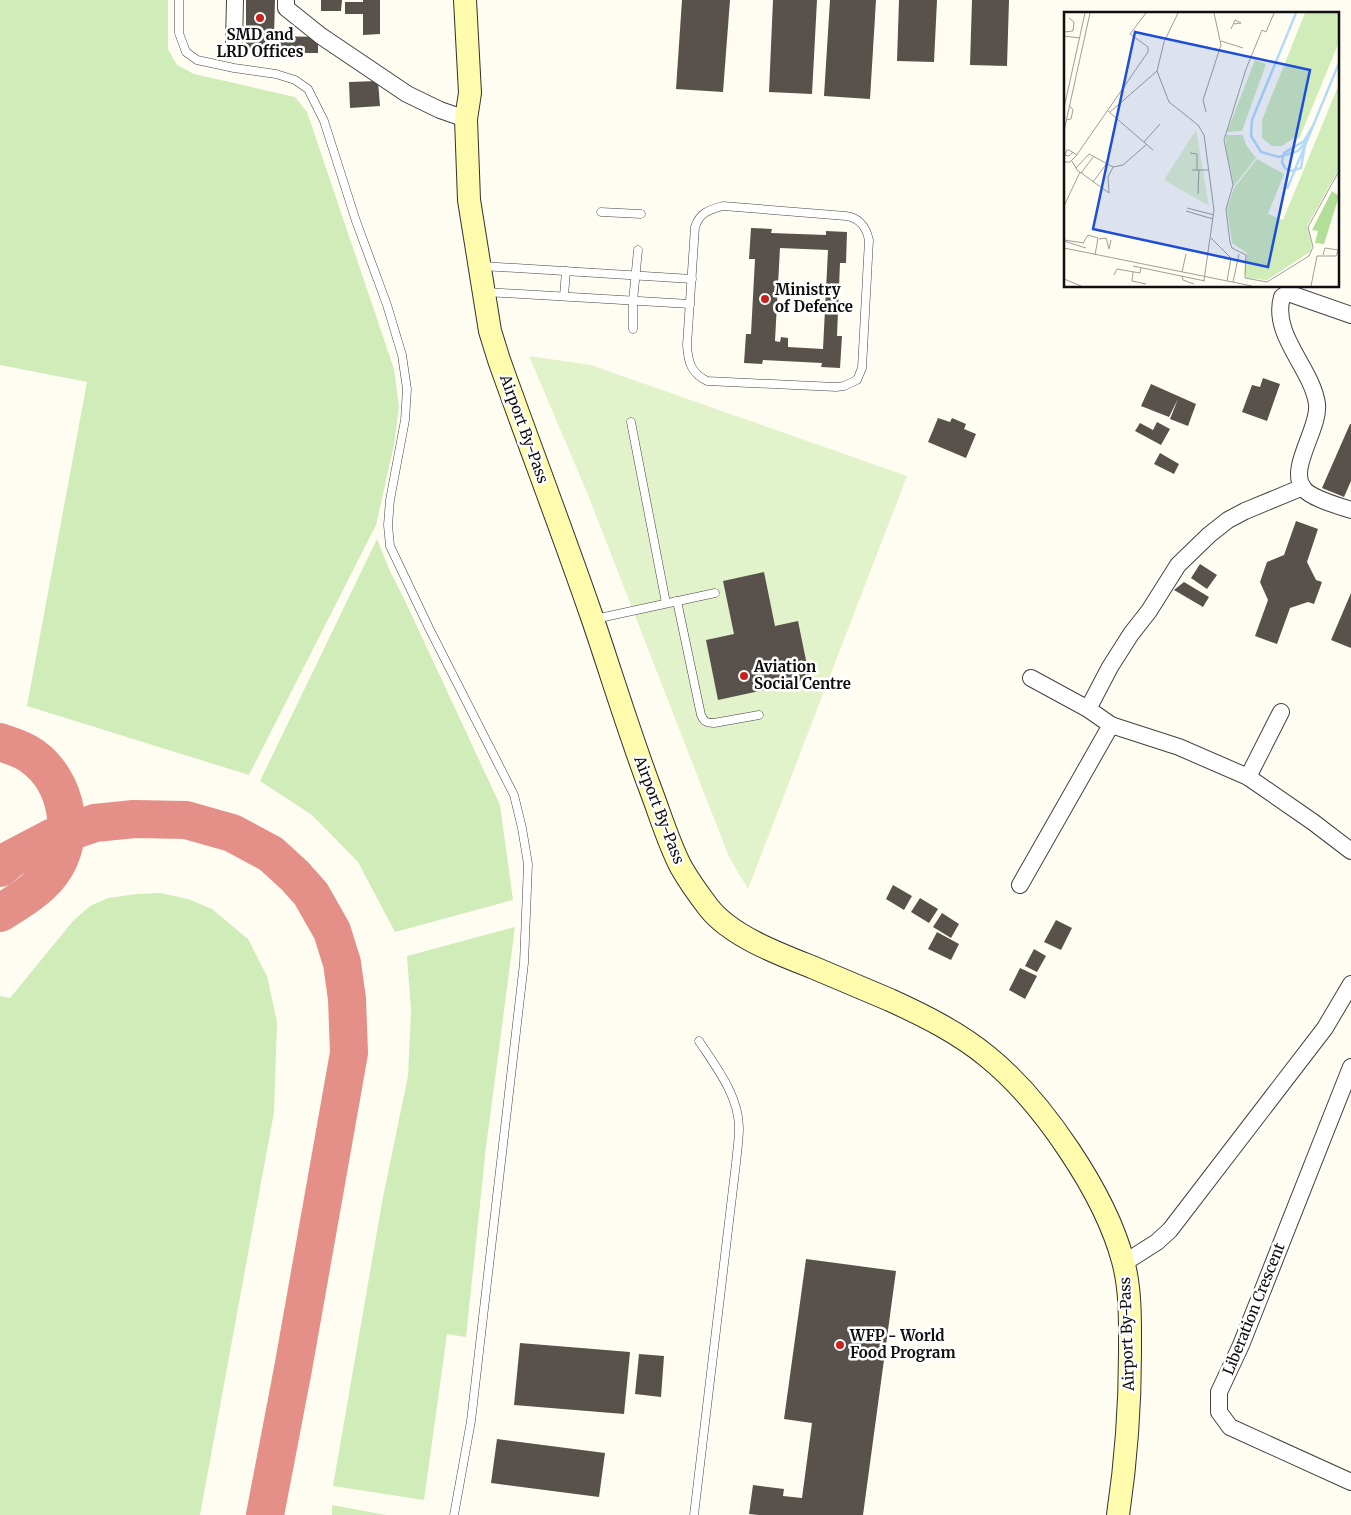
<svg xmlns="http://www.w3.org/2000/svg" width="1351" height="1515" font-family="Merriweather,serif">
<style>
.green{fill:#d0ecb9}
.pitch{fill:#e2f3cb}
.lines{fill:none;stroke-linecap:round;stroke-linejoin:round}
.taxiway{stroke:#e49088;stroke-width:38}
.building{fill:#59514b;fill-rule:evenodd}
.lane-casing{stroke:#424242;stroke-width:9}
.street-casing{stroke:#424242;stroke-width:18}
.secondary-casing{stroke:#313131;stroke-width:24}
.lane{stroke:#fff;stroke-width:8}
.street{stroke:#fff;stroke-width:16}
.secondary{stroke:#fffbad;stroke-width:22}
.poi-dot{fill:#c8221f;stroke:#fff;stroke-width:2}
.labels{text-anchor:middle;stroke-width:5;stroke-linejoin:round;paint-order:stroke}
.poi-label{font-size:15px;font-weight:bold;fill:#0f0f0f;stroke:#fff;text-anchor:start}
.street-label{font-size:15px;fill:#0f0f0f;stroke:#fff}
.inset-river{fill:none;stroke:#b3dbf9;stroke-width:2.5}
.inset-road{fill:none;stroke:#9f9e97;stroke-width:1}
.view{fill:#1d4ed8;fill-opacity:0.15;stroke:#1d4ed8;stroke-width:2.5}
.inset-edge{fill:none;stroke:#0f0f0f;stroke-width:2.5}
</style>
<rect width="100%" height="100%" fill="#fffdf2"/>
<g class="green">
<path d="M0,0h168v49l9,16 17,9 101,23 12,15 87,257 5,38 -5,38 -18,80 -127,250 -222,-69 60,-324 -87,-17z"/>
<path d="M377,539l13,32 17,34 93,200 13,95 -118,32 -37,-70 -46,-47 -52,-34z"/>
<path d="M160,893l28,6 24,10 36,30 19,37 10,46 -3,90 -74,403h-200v-519l10,2 63,-77 17,-15 18,-8 29,-4z"/>
<path d="M515,927l-29,220 -20,190 -19,-3 -23,166 -91,-14 50,-289 25,-121 3,-65 -4,-55z"/>
<path d="M332,1505l54,10h-54z"/>
</g>
<path class="pitch" d="M529,356l62,9 316,111 -159,413 -19,-32 -141,-362z"/>
<g class="lines">
<g class="taxiway">
<path d="M0,742c11,4 23,7 32,14 36,26 46,81 19,117 -13,17 -33,29 -51,40"/>
<path d="M0,868l11,-9 40,-21 44,-15 39,-4 52,1 46,13 39,21 24,22 16,18 21,37 10,32 5,36 2,54 -56,316 -28,146"/>
</g>
</g>
<g class="building">
<path d="M246,0h29l-1,36 44,1v16h-72z"/>
<path d="M321,0h21l-1,11h-20z"/>
<path d="M363,0h17v34l-17,1v-21h-18v-12h18z"/>
<path d="M682,0h48l-7,92 -47,-3z"/>
<path d="M773,0h44l-5,94 -43,-2z"/>
<path d="M830,0h46l-6,99 -46,-3z"/>
<path d="M899,0h38l-3,62 -37,-1z"/>
<path d="M972,0h37l-2,66 -37,-1z"/>
<path d="M378,81l2,25 -30,2 -1,-26z"/>
<path d="M751,228l21,1 -1,4 55,2v-4l21,1 -1,31h-6l-3,73h5l-2,32 -19,-1 1,-4 -59,-3 -1,4 -18,-1 2,-29h5l4,-75h-6zM780,248l48,2 -5,99 -35,-2v-9l-7,-1 -1,5 -5,-1z"/>
<path d="M1263,378l17,6 -13,37 -25,-9 10,-27 8,2z"/>
<path d="M1151,384l45,20 -8,22 -18,-7 8,-20 -9,18 -28,-11z"/>
<path d="M938,418l12,4 2,-4 14,6 -2,5 12,5 -10,24 -38,-16z"/>
<path d="M1157,422l13,7 -9,16 -26,-14 5,-8 13,7z"/>
<path d="M1350,424h1v57l-7,16 -22,-9z"/>
<path d="M1160,453l19,11 -5,10 -20,-10z"/>
<path d="M1296,521l22,8 -11,33 9,18 6,2 -8,22 -6,-2 -18,6 -13,36 -22,-8 13,-36 -8,-18 7,-20 17,-7z"/>
<path d="M1200,564l17,11 -10,14 -16,-11z"/>
<path d="M764,572l11,54 23,-5 12,59 -92,20 -12,-60 28,-6 -11,-53z"/>
<path d="M1184,582l25,15 -6,10 -29,-17z"/>
<path d="M1351,593v55l-20,-8z"/>
<path d="M893,885l19,11 -8,14 -18,-11z"/>
<path d="M920,898l18,11 -9,14 -18,-11z"/>
<path d="M942,913l17,11 -8,14 -18,-11z"/>
<path d="M1056,920l16,8 -11,22 -17,-8z"/>
<path d="M937,932l22,12 -8,16 -23,-11z"/>
<path d="M1034,949l12,7 -9,16 -12,-6z"/>
<path d="M1020,968l17,8 -12,23 -16,-9z"/>
<path d="M806,1259l90,12 -33,244h-104l-10,-1 4,-29 31,4 -1,7 19,2 10,-75 -28,-4z"/>
<path d="M520,1343l110,9 -6,62 -110,-9z"/>
<path d="M639,1354l25,2 -3,41 -26,-3z"/>
<path d="M497,1439l108,14 -6,44 -108,-14z"/>
</g>
<g class="lines">
<g class="lane-casing">
<g id="lane">
<path d="M179,0v33l7,19 11,8 37,8 42,6 19,6 13,9 16,32 32,100 31,84 15,50 5,34 -2,31 -15,80 -2,25 2,21 39,82 85,167 8,33 6,36 -4,99 -53,458 -17,94"/>
<path d="M723,206l123,10c14,2 20,11 23,24l-7,128 -5,12 -13,6 -8,1 -129,-6c-16,-8 -19,-19 -20,-36l8,-118c5,-15 14,-17 28,-21z"/>
<path d="M601,212l40,2"/>
<path d="M482,266l210,13"/>
<path d="M486,292l204,12"/>
<path d="M564,296l2,-25"/>
<path d="M633,329v-28l5,-51"/>
<path d="M631,422l35,181"/>
<path d="M677,601l24,114c3,7 6,8 13,8l45,-8"/>
<path d="M595,619l120,-26"/>
<path d="M694,1515l42,-352c1,-11 3,-23 3,-35 0,-32 -23,-61 -40,-87"/>
</g>
</g>
<g class="street-casing">
<g id="street">
<path d="M286,0v8l35,28 86,58 33,16 26,9"/>
<path d="M234,43l1,-43"/>
<path d="M1351,315l-63,-22 -6,4c-11,38 30,71 35,107 3,24 -29,64 -14,84 7,10 36,18 48,22"/>
<path d="M1031,678l57,31 23,16 68,22 69,30 65,45 38,29"/>
<path d="M1088,709l22,-42 21,-33 18,-23 29,-46 31,-30 19,-15 17,-9 58,-24"/>
<path d="M1248,777l33,-65"/>
<path d="M1020,885l91,-160"/>
<path d="M1351,1067l-110,278 -22,47v20l11,15 121,55"/>
<path d="M1124,1263l33,-21 13,-12 155,-202 26,-44"/>
</g>
</g>
<g class="secondary-casing">
<path id="secondary" d="M465,0l5,93 -4,26 3,81 21,131 9,29c31,87 64,173 94,260 19,56 36,112 57,168 10,26 18,54 31,79 8,14 18,28 28,41 22,28 70,46 103,59 26,11 52,22 78,33 35,16 69,33 98,57 54,44 117,136 135,204 8,29 7,62 7,92 0,54 -4,108 -12,162"/>
</g>
<use href="#lane" class="lane"/>
<use href="#street" class="street"/>
<use href="#secondary" class="secondary"/>
</g>
<g class="poi-dot">
<circle cx="260" cy="18" r="5"/>
<circle cx="765" cy="299" r="5"/>
<circle cx="744" cy="676" r="5"/>
<circle cx="840" cy="1345" r="5"/>
</g>
<g class="labels">
<g class="poi-label">
<text x="260" y="40" text-anchor="middle">SMD and<tspan x="260" dy="17">LRD Offices</tspan></text>
<text x="775" y="295">Ministry<tspan x="775" dy="17">of Defence</tspan></text>
<text x="754" y="672">Aviation<tspan x="754" dy="17">Social Centre</tspan></text>
<text x="850" y="1341">WFP - World<tspan x="850" dy="17">Food Program</tspan></text>
</g>
<g class="street-label">
<text transform="translate(524 429) rotate(70)" y="5">Airport By-Pass</text>
<text transform="translate(659 810) rotate(69)" y="5">Airport By-Pass</text>
<text transform="translate(1254 1309) rotate(-68)" y="5">Liberation Crescent</text>
<text transform="translate(1127 1334) rotate(-92)" y="5">Airport By-Pass</text>
</g>
</g>
<g transform="translate(1064 12)">
<rect width="275" height="275" fill="#fffdf2"/>
<path d="M241,1h34v29l-40,97 -4,-2 -13,9h-10l-10,-8v-18zM191,48l11,4 -24,67 -15,1zM275,72v85l-32,57 5,20 -2,6 -43,28 -20,-2 -3,-5 3,-20 -15,-10 -5,-35 7,-20 23,-29 27,15 -16,40 15,6zM162,123h17l3,10 10,13 -22,28 -8,-38z" fill="#d0ecb9"/>
<path d="M268,179l7,5 -15,48 -9,-1 3,-12 -6,-1z" fill="#b2de97"/>
<path d="M132,118l1,5 12,71 -45,-26z" fill="#e2f3cb"/>
<path class="inset-river" d="M232,1l-44,107 -1,16 10,16 18,5 19,-6 10,-12M241,133l-4,23 -10,3 -6,-3 -3,-6 2,-9 20,-12 8,-14M223,177l52,-126"/>
<path class="inset-road" d="M114,1l-14,29 -7,29 12,31 29,23 6,10 10,75 -10,70M210,1l-8,19 -4,-2 -16,39 -22,71 9,45 -7,24 4,33 2,6 14,7 -1,23 22,4 42,-26 4,-9 -5,-20 31,-56M167,17l4,-9 6,3 -7,1M0,20l9,-1 1,-9 -5,-4M0,24l16,2M157,29l22,7M0,96l21,-95M44,99l45,39M46,100l47,-41M142,100l-3,-12 18,-55 -7,-32M2,108l5,-1 2,-9 -3,-4M0,119l26,-118M80,130l16,-18M9,140l-4,4 -4,-1 2,-5h2l8,5M126,141l7,1v16M8,149l5,9 32,23 -1,-16 5,-10M0,150h6l6,-6 72,-104v-5l-18,-13 16,-21M12,156l13,-14 24,13 10,-2 24,-21M128,158h16M17,161l13,-17M29,170l14,-19M134,182l1,-24M0,194l16,-34M123,196l27,7M122,199l27,8M147,226l20,20 -4,23M35,227l7,-1 3,11 2,-9M0,228l20,3M0,229l22,7M19,231l5,-8 10,3 -3,17M0,236l188,38M259,243l2,-7 13,2M69,254l72,15M69,260l-1,9 14,3M118,260l4,-18M50,263l3,-6 23,4 1,-6M118,264l1,4 11,4M0,267l17,7M169,270l6,-28M247,274l6,-30h19l3,-8"/>
<path class="view" d="M71,20l175,38 -42,197 -175,-38z"/>
<rect width="275" height="275" class="inset-edge"/>
</g>
</svg>
